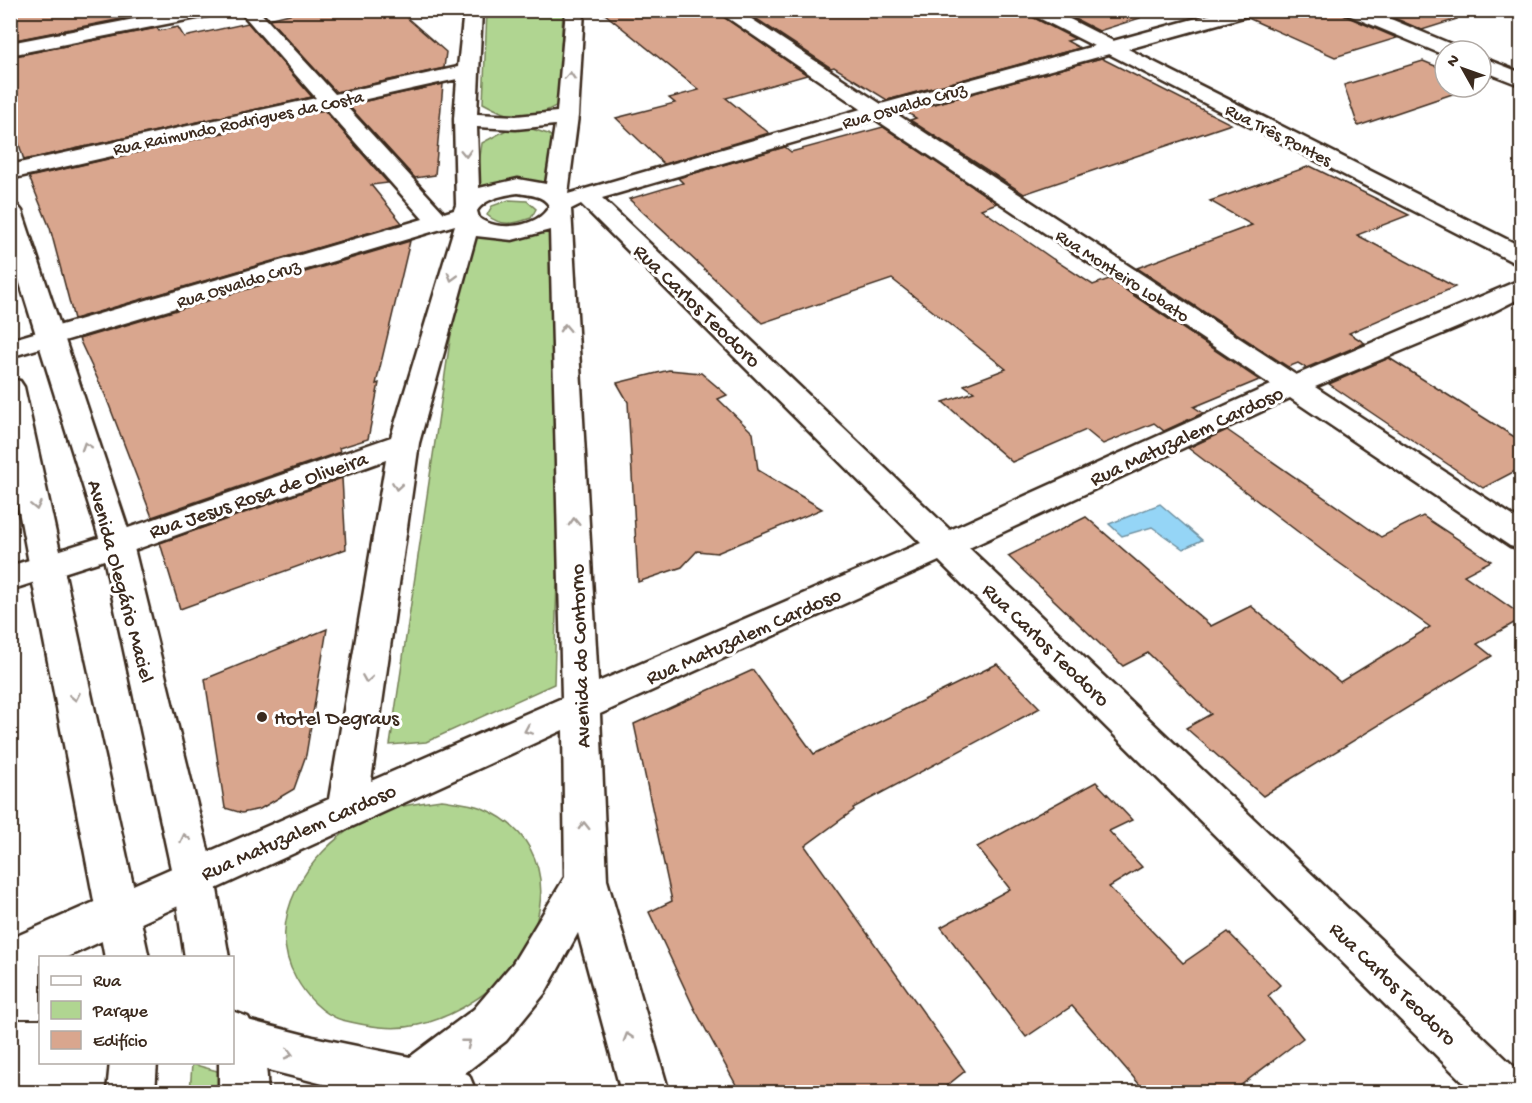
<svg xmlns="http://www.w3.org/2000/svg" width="1532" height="1103" font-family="'Gochi Hand',sans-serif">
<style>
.green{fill:#b0d591;stroke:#768058;stroke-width:1.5}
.water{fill:#95d5f6;stroke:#7191a0;stroke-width:1.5}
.building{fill:#d9a68e;stroke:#3b2a1e;stroke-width:1.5}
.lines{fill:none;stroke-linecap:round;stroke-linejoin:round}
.lane-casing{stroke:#3b2a1e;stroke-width:4}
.street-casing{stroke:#3b2a1e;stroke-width:5}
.secondary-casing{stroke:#3b2a1e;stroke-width:5}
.lane{fill:#fff;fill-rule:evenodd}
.street{fill:#fff;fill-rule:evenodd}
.secondary{fill:#fff;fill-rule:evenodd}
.oneway{stroke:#a79f9a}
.poi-dot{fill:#3b2a1e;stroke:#fff;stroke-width:2}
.labels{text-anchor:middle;stroke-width:6;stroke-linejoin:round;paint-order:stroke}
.far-street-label{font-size:18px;fill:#3b2a1e;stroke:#fff}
.street-label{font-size:21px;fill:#3b2a1e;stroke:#fff}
.poi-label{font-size:21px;fill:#3b2a1e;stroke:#fff;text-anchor:start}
</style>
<rect width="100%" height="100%" fill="#fff"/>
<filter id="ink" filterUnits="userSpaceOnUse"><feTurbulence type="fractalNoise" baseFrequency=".0167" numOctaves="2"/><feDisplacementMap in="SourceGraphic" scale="12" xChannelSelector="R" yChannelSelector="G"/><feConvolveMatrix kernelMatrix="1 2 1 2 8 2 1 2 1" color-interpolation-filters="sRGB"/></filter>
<g filter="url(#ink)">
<g class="green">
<path d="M487,11h76l-5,94c-31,17 -45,15 -75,-2z"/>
<path d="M529,128l19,6 11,9 -4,43 -80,5 7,-48 26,-14z"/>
<path d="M509,200l18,1 9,8 -5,9c-17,6 -30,9 -44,-3l5,-9z"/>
<path d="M555,226l3,315 -4,143 -128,58 -36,3 76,-512c30,11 59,0 89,-7z"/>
<path d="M442,800c12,2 28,3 40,8 62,25 73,88 42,143 -20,35 -68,66 -106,74 -26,6 -51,1 -76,-5 -20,-6 -36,-24 -46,-42 -33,-58 12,-125 63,-155 25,-16 54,-19 83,-23z"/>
<path d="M192,1064l29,8 -2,20h-29z"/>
</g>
<path class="water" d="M1160,504l42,36 -19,9 -31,-22 -30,9 -13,-12z"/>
<g class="building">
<path d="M10,10h133l3,4 -136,27z"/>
<path d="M306,10h92l48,42 -2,16 -108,24 -67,-73z"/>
<path d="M600,10h114l93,65 -81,23 43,35 -105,31 -48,-46 59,-15 -6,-5 30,-8z"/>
<path d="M743,10h283l4,6 45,23 -8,2 13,7 -193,52 -53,-33 -3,1z"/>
<path d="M1058,10h81l1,8 -41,13z"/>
<path d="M1259,10h82l4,6 52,22 -62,19 -87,-39 8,-3z"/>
<path d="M1376,10h80l1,9 -35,11z"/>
<path d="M248,23l64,74 -288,63 -14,-44v-59l147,-29 2,3 19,-4 6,10z"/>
<path d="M1101,58l130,66 -207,70 -114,-74 6,-2 -10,-6z"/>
<path d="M1423,61l22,9v17h28l-115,39 -14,-41z"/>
<path d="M443,84l-8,91 -20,3 -67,-73z"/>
<path d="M324,110l64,73 -17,2 31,38 -328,96 -24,-91 -21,-51z"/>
<path d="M883,127l114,76 -16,6 72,50 40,26 16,-6 150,101 -65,27 9,6 -39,18 -10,-8 -51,21 -17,-14 -74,32 -69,-60 31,-10 -10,-7 42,-16 -114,-90 -130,44 -133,-124 54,-16 -5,-5 107,-31 6,5z"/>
<path d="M1310,166l99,49 -52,20 98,52 -106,46 16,10 -59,25 -8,-5 -10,4 -151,-99 115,-43 -42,-24z"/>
<path d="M410,241l-34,143 3,-1 -11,56 -29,9 1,4 -188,65 -46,-120 -27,-58z"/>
<path d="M1389,358l132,83v27l-38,20 -154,-104z"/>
<path d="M669,370l32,3 26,22 -9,4 35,34 5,37 64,39 -105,44 -20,-2 -15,16 -44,15 -10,-180 -11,-19z"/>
<path d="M1227,430l154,107 42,-21 68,45 -27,14 57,40v4l-44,25 15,12 -229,140 -77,-68 25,-14 -63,-61 -25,13 -115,-110 78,-39 125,109 40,-20 89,76 90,-55 -95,-67 -147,-112z"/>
<path d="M342,478l4,71 -166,60 -20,-66z"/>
<path d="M327,629l-21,126 -12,34 -34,20 -18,4 -17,-5 -20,-129z"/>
<path d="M997,664l43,44 -187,100 1,2 -49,36 160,225 -26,21h-199l-46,-84 -45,-96 23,-11 -38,-177 119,-54 61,84z"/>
<path d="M1096,782l36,38 -23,11 33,36 -33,20 74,76 45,-31 52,53 -12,11 35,42 -71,54h-86l-74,-86 -46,31 -85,-110 69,-38 -33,-42z"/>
</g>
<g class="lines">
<g class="lane-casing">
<path id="lane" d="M46,929l12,5 5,11 -6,13h-17v60h-22l-8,3v-49l24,-38z"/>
</g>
<g class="street-casing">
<g id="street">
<path d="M181,10h40l-9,5 -202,40v-12z"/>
<path d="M239,10h19l77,84 123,-27 6,-57h18l-5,104 39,2 41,-4 9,-102h18l-6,106 -10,78 293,-85 -145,-99h22l143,94 213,-58 -63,-32 -3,-4h24l61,31 113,-31h31l-3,4 -126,35 394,198v17l-9,-2 -404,-208 -214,59 401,262 226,-96v18l-37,19 -170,71 207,135v27l-12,-3 -220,-148 -321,150 553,526v18h-49l-534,-531 -339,153 7,166 62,212h-48l-43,-159 -33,60 -39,48 -41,32 4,2 7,17h-121l-123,-31v-45l81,21 97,20 64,-48 39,-46 52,-86 -2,-147 -498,228h-25v11l-30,12v-42l319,-140 57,-339 -257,92 -119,38v-24l95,-30 286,-99 64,-212 -445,132v-17l413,-121 -98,-111 -315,71v-14l306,-67zM457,79l-3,40 2,86 -2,5 -10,3 -100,-109zM875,119l396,266 -321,145 -348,-332zM555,125l-9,59 -28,-5 -39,9 -2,-61 39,2zM518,193c11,2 26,2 31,13 -10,22 -53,26 -70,12l-2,-7c8,-13 27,-16 41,-18zM581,204l340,339 -323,139 -27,-473zM550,230l12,468 -191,83 48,-338 57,-207 36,4z"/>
<path d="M1343,10h26l89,37 3,4h-16l-1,4 -98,-41z"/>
<path d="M1481,57l41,16v13l-41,-16z"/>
</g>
</g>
<g class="secondary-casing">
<g id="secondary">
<path d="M10,204l8,2 4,5 111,333 82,334 14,80h-44l-12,-80 -72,-334 -91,-293z"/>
<path d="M10,379l10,2 4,6 125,571h-44l-95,-494z"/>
<path d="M232,1011l16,6c13,24 21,49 19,75h-48v-30h13z"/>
<path d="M416,1058l17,7 7,17 -5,10h-51c6,-18 14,-26 32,-34z"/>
<path d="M110,1062h47l-2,30h-48z"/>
</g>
</g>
<use href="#lane" class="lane"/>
<use href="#street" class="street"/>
<use href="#secondary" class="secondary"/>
</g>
<defs><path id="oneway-chevron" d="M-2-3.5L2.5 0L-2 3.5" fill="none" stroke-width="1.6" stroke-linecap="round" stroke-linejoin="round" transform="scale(1.5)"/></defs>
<g class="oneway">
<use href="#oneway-chevron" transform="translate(570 76) rotate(-86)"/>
<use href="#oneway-chevron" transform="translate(466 153) rotate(88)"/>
<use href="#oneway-chevron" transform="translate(452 277) rotate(106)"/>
<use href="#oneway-chevron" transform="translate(565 328) rotate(-92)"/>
<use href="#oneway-chevron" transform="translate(86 446) rotate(-108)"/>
<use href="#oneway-chevron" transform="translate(397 486) rotate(99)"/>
<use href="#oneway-chevron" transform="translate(36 506) rotate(78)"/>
<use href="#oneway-chevron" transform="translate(574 522) rotate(-92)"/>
<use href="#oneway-chevron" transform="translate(367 679) rotate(99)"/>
<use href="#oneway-chevron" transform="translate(75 697) rotate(79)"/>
<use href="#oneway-chevron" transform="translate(528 730) rotate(156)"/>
<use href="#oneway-chevron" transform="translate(584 826) rotate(-91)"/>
<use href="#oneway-chevron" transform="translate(185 838) rotate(-103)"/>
<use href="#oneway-chevron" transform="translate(628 1037) rotate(-107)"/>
<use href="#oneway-chevron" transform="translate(467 1043) rotate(-38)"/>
<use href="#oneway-chevron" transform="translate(289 1054) rotate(15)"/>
</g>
</g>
<circle class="poi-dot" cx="262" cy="717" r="6"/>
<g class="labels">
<g class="far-street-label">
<text transform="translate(904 105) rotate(-16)" y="6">Rua Osvaldo Cruz</text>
<text transform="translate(238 122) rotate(-12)" y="6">Rua Raimundo Rodrigues da Costa</text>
<text transform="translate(1279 134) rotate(27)" y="6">Rua Três Pontes</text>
<text transform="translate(1123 275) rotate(33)" y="6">Rua Monteiro Lobato</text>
<text transform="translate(238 283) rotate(-17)" y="6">Rua Osvaldo Cruz</text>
</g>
<g class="street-label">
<text transform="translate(698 305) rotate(44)" y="7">Rua Carlos Teodoro</text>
<text transform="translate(1186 435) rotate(-25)" y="7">Rua Matuzalem Cardoso</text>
<text transform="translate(258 494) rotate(-19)" y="7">Rua Jesus Rosa de Oliveira</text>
<text transform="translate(122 581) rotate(75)" y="7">Avenida Olegário Maciel</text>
<text transform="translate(743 635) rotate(-24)" y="7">Rua Matuzalem Cardoso</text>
<text transform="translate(1047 644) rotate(44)" y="7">Rua Carlos Teodoro</text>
<text transform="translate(579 656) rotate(-92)" y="7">Avenida do Contorno</text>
<text transform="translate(298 831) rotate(-24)" y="7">Rua Matuzalem Cardoso</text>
<text transform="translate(1394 983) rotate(44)" y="7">Rua Carlos Teodoro</text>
</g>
<g class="poi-label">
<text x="274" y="724">Hotel Degraus</text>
</g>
</g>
<rect width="1532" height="1103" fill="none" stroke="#fff" stroke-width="36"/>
<rect x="18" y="18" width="1496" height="1067" fill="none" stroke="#3b2a1e" stroke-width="2" filter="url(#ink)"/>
<rect x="39" y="956" width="195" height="108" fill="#ffffff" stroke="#b1aaa5" stroke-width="1.5"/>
<rect x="51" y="976" width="30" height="9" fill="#ffffff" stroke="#b1aaa5" stroke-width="1.5"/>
<text x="93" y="986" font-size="18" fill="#3b2a1e">Rua</text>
<rect x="51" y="1001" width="30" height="18" fill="#b0d591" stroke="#b1aaa5" stroke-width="1.5"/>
<text x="93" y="1016" font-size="18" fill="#3b2a1e">Parque</text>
<rect x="51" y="1031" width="30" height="18" fill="#d9a68e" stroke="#b1aaa5" stroke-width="1.5"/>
<text x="93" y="1046" font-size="18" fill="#3b2a1e">Edifício</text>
<g transform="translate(1463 69) rotate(310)"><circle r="28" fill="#ffffff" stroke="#b1aaa5" stroke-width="1.5"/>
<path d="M0-4.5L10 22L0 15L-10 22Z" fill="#3b2a1e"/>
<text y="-9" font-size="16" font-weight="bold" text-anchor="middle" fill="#3b2a1e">N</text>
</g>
</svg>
